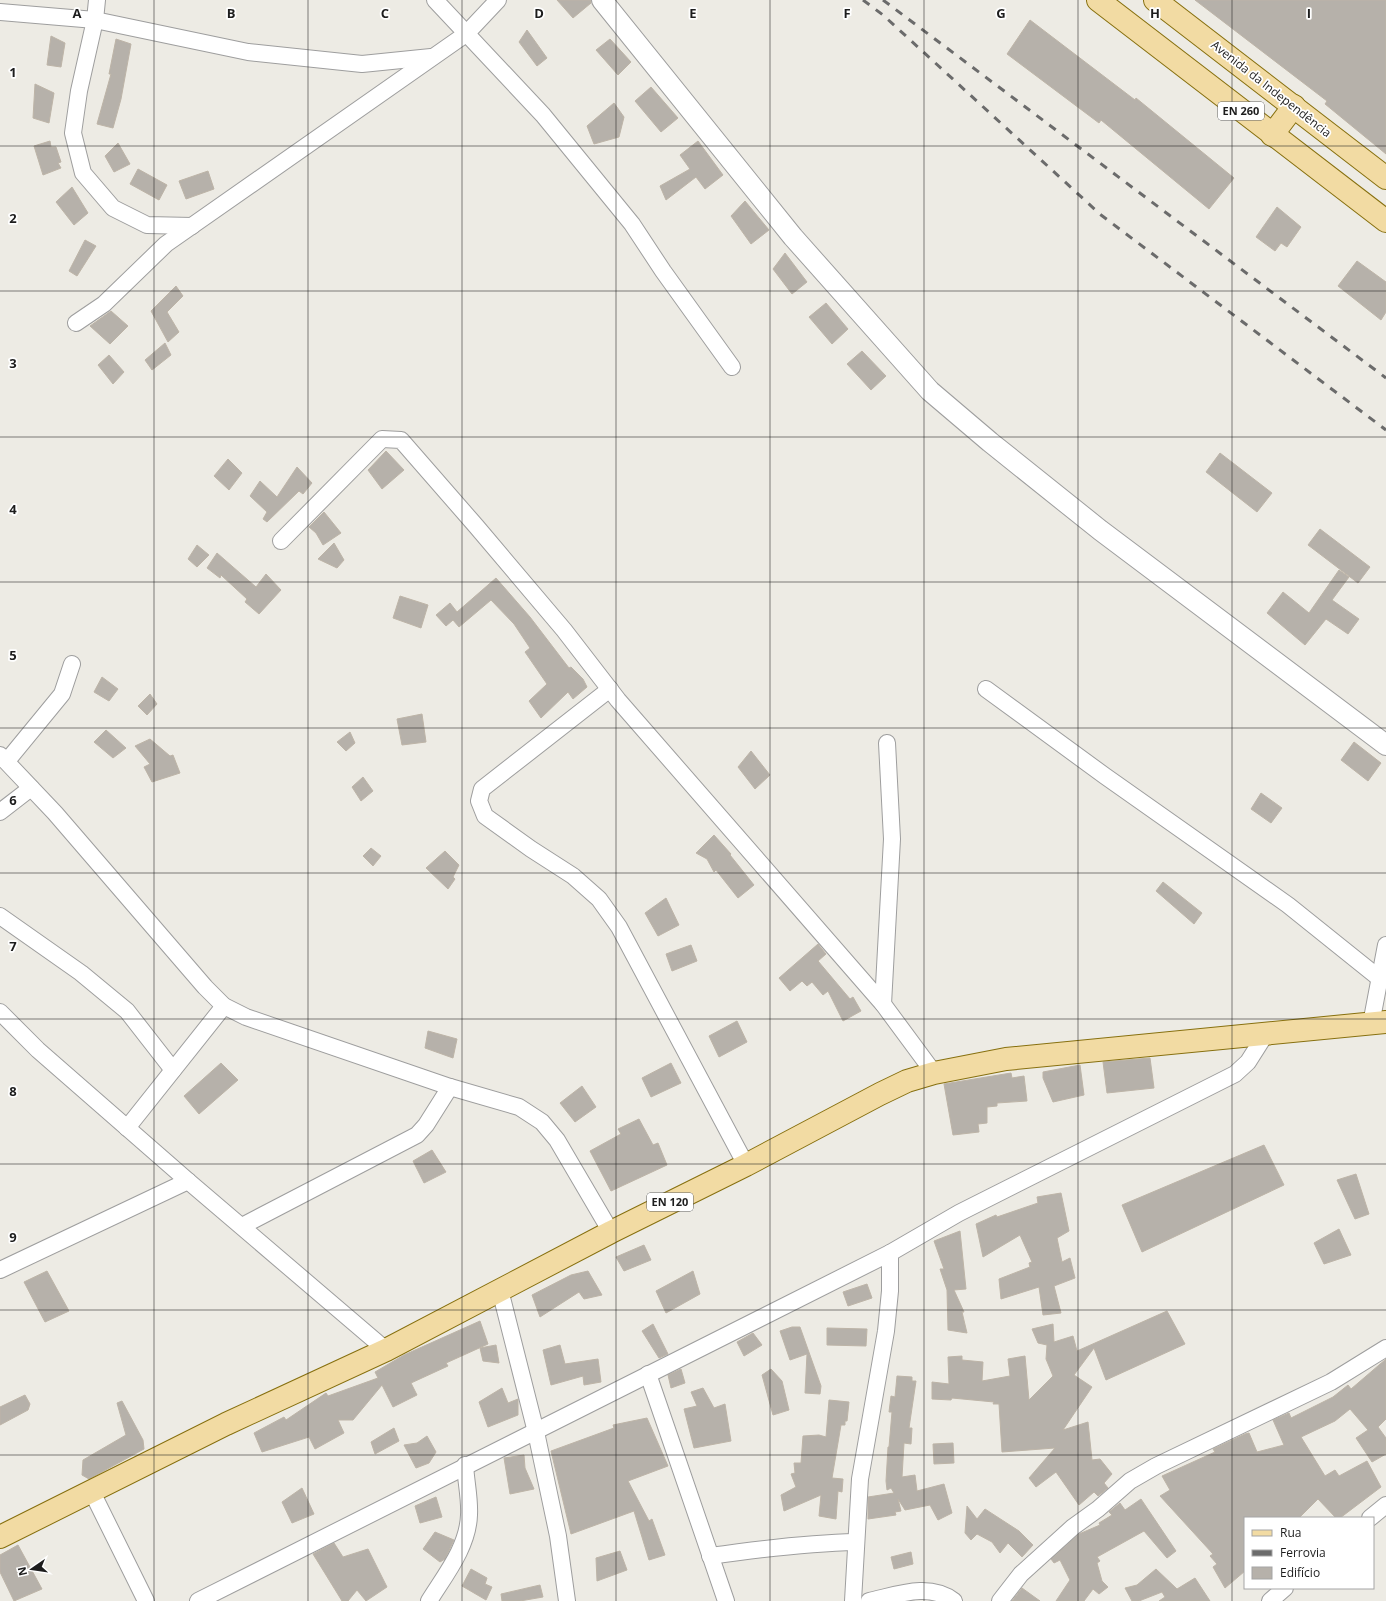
<svg xmlns="http://www.w3.org/2000/svg" width="1386" height="1601" font-family="'Open Sans',sans-serif">
<style>
.building{fill:#b6b1aa;stroke:#bdb4a7}
.lines{fill:none;stroke-linecap:round;stroke-linejoin:round}
.minor-casing{stroke:#9e9e9e;stroke-width:18}
.tertiary-casing{stroke:#9e9e9e;stroke-width:22}
.primary-casing{stroke:#87700f;stroke-width:24}
.minor{stroke:#fff;stroke-width:16}
.tertiary{stroke:#fff;stroke-width:20}
.primary{stroke:#f2dba3;stroke-width:22}
.rail{stroke:#6b6b6b;stroke-width:3;stroke-dasharray:8 8;stroke-linecap:butt}
.grid{fill:none;stroke:#1d1d1d;stroke-width:1;stroke-opacity:0.55}
.labels{text-anchor:middle;stroke-width:3.5;stroke-linejoin:round;paint-order:stroke}
.shield{fill:#fff;stroke:#616161;stroke-width:1}
.shield-label{font-size:11px;font-weight:bold;fill:#1d1d1d}
.street-label{font-size:12px;fill:#1d1d1d;stroke:#fff}
.grid-label{font-size:13px;text-anchor:middle;font-weight:bold;fill:#1d1d1d;stroke:#fff;stroke-width:3.5;stroke-linejoin:round;paint-order:stroke}
</style>
<rect width="100%" height="100%" fill="#edebe4"/>
<g class="building">
<path d="M557,0h34v3l-18,15z"/>
<path d="M1195,0h191v154l-61,-50 2,-3z"/>
<path d="M1030,20l105,80 1,-2 98,80 -25,31 -108,-89 -2,3 -92,-69z"/>
<path d="M527,30l20,28 -10,8 -18,-24z"/>
<path d="M51,36l14,7 -4,24 -14,-2z"/>
<path d="M116,39l15,5 -10,55 -8,29 -16,-4 14,-50h-2z"/>
<path d="M610,39l21,23 -13,13 -22,-25z"/>
<path d="M35,84l19,9 -5,30 -16,-5z"/>
<path d="M651,87l27,31 -17,14 -26,-31z"/>
<path d="M614,103l10,14 -5,20 -25,7 -7,-18z"/>
<path d="M50,141l1,6h5l5,15 -3,1 3,5 -18,7 -9,-29z"/>
<path d="M698,141l25,34 -18,14 -9,-12 -30,23 -6,-14 30,-17 -10,-14z"/>
<path d="M118,143l12,21 -16,8 -9,-16z"/>
<path d="M138,169l29,16 -8,15 -29,-16z"/>
<path d="M208,171l6,18 -28,10 -7,-18z"/>
<path d="M72,187l16,26 -14,12 -18,-23z"/>
<path d="M745,201l24,29 -18,14 -20,-28z"/>
<path d="M1277,207l24,20 -14,20 -6,-4 -6,8 -19,-14z"/>
<path d="M85,240l11,6 -19,30 -8,-5z"/>
<path d="M785,253l22,29 -15,12 -19,-25z"/>
<path d="M1357,261l29,21v30l-5,8 -43,-34z"/>
<path d="M176,286l7,10 -16,16 12,20 -11,10 -17,-31z"/>
<path d="M826,303l22,26 -16,15 -23,-27z"/>
<path d="M111,311l17,15 -18,18 -20,-18z"/>
<path d="M165,343l6,12 -19,15 -7,-10z"/>
<path d="M862,351l24,25 -15,14 -24,-26z"/>
<path d="M109,355l15,17 -11,12 -15,-19z"/>
<path d="M386,451l18,19 -22,19 -14,-19z"/>
<path d="M1220,453l52,40 -15,19 -51,-40z"/>
<path d="M228,459l14,14 -13,17 -15,-14z"/>
<path d="M297,467l15,16 -9,11 -4,-3 -32,31 -4,-3 4,-7 -17,-16 10,-15 17,16z"/>
<path d="M324,512l17,21 -18,12 -7,-12 -7,-6z"/>
<path d="M1320,529l50,38 -12,16 -50,-38z"/>
<path d="M334,543l10,17 -7,8 -19,-9z"/>
<path d="M197,545l12,10 -12,12 -9,-8z"/>
<path d="M217,553l39,34 10,-13 15,16 -22,24 -14,-12 2,-3 -26,-24 -1,3 -13,-10z"/>
<path d="M1339,570l10,7 -17,23 27,19 -11,15 -22,-15 -21,26 -38,-32 16,-21 26,21z"/>
<path d="M496,578l34,39 39,51 2,-1 12,12 4,8 -14,12 -5,-7 -27,26 -12,-17 18,-17 -22,-32 5,-4 -16,-24 -23,-24 -32,27 -6,-7 -7,6 -10,-11 14,-12 7,9z"/>
<path d="M400,596l28,9 -7,23 -28,-10z"/>
<path d="M102,677l16,12 -9,12 -15,-9z"/>
<path d="M150,694l7,10 -10,11 -9,-9z"/>
<path d="M422,714l4,28 -24,3 -5,-26z"/>
<path d="M106,730l20,18 -13,10 -19,-16z"/>
<path d="M350,732l5,11 -9,8 -9,-9z"/>
<path d="M150,739l20,17 3,-1 7,18 -28,9 -8,-15 6,-3 -15,-18z"/>
<path d="M1354,742l27,21 -13,18 -27,-21z"/>
<path d="M751,751l19,24 -15,14 -17,-22z"/>
<path d="M363,777l10,14 -12,10 -9,-14z"/>
<path d="M1261,793l21,15 -11,15 -20,-14z"/>
<path d="M714,835l17,19 -1,1 24,30 -16,13 -22,-28 -2,2 -7,-13 -11,-6z"/>
<path d="M371,848l10,8 -8,10 -10,-10z"/>
<path d="M445,851l14,14 -6,12 2,2 -7,10 -22,-21z"/>
<path d="M1163,882l39,31 -8,11 -38,-33z"/>
<path d="M666,898l13,27 -21,11 -13,-23z"/>
<path d="M818,944l8,10 -8,7 32,38 3,-2 8,14 -18,10 -15,-30 -5,4 -11,-13 -5,4 -5,-5 -12,10 -11,-13z"/>
<path d="M691,945l6,16 -25,10 -6,-17z"/>
<path d="M737,1021l10,21 -28,15 -10,-21z"/>
<path d="M428,1031l29,8 -4,19 -28,-10z"/>
<path d="M1150,1058l4,30 -47,5 -4,-31z"/>
<path d="M221,1063l17,17 -39,34 -15,-18z"/>
<path d="M671,1063l10,20 -30,14 -9,-19z"/>
<path d="M1080,1065l4,30 -31,7 -10,-24v-6z"/>
<path d="M1011,1073l1,5 12,-2 3,25 -30,2v3l-10,1v16l-9,1 1,8 -26,3 -9,-51z"/>
<path d="M582,1086l14,21 -21,15 -15,-19z"/>
<path d="M639,1119l14,26 5,-2 9,22 -56,26 -21,-40 31,-17 -3,-5z"/>
<path d="M1264,1145l20,40 -142,67 -20,-47z"/>
<path d="M432,1150l14,22 -22,11 -11,-22z"/>
<path d="M1356,1174l13,40 -14,5 -18,-39z"/>
<path d="M1061,1193l8,38 -12,7 5,24 8,-4 5,20 -21,8 7,27 -18,2 -4,-28 -38,12 -2,-20 31,-12 -1,-4 3,-1 -12,-27 -37,22 -7,-33 20,-9 1,2 41,-14 -1,-6z"/>
<path d="M1339,1229l12,26 -27,9 -10,-21z"/>
<path d="M960,1231l6,58 -12,1 10,22h-2l5,21 -19,-3 -1,-40 -7,-21h4l-10,-28z"/>
<path d="M644,1245l7,15 -27,11 -8,-14z"/>
<path d="M47,1271l22,40 -24,11 -21,-40z"/>
<path d="M588,1271l14,24 -18,4 -5,-7 -39,25 -8,-22 39,-20z"/>
<path d="M693,1271l7,23 -34,19 -10,-22z"/>
<path d="M867,1284l5,14 -24,8 -5,-14z"/>
<path d="M1167,1311l18,33 -79,36 -12,-32 -20,27 18,12 -29,43 25,-8 4,38 8,-1 12,15 -8,9 4,5 -10,8 -4,-4 -15,13 -23,-33 -20,15 -7,-9 26,-30 -53,4 -3,-48h-6l1,-2 -42,-4 -1,2 -19,-1v-17l17,2 -1,-27 14,-1v4l21,2 -1,19 28,-5 -2,-17 17,-3 4,44 24,-24 -7,-17 1,-14 -9,-2 -6,-14 21,-5 1,18 19,-6 4,15z"/>
<path d="M480,1321l8,23 -42,19 2,3 -37,17 6,12 -24,12 -11,-22 -29,35h-15l6,13 -29,16 -6,-12 -47,15 -8,-19 30,-16 2,3 40,-27 2,3 50,-18 -3,-6 29,-17z"/>
<path d="M653,1324l15,30 -9,4 -17,-27z"/>
<path d="M792,1327h8l21,59 -1,8 -15,-1 2,-39 -17,6 -10,-29z"/>
<path d="M827,1328l40,1 -1,17 -39,-1z"/>
<path d="M753,1333l9,12 -18,11 -7,-14z"/>
<path d="M496,1345l3,18 -16,-2 -3,-13z"/>
<path d="M560,1345l5,19 33,-5 3,23 -17,3 -1,-9 -32,9 -8,-35z"/>
<path d="M1386,1359v60l-8,8 8,11v16l-14,8 -16,-24 12,-8 -18,-21 -15,12 -34,16 24,39 10,-6 4,6 28,-15 14,26 -41,31h-4l-18,-19 -19,19h-54v53l-20,17 -12,-21 4,-3 -7,-8 3,-2 -53,-58 10,-6 -8,-14 53,-24 -2,-3 32,-15 4,-1 8,19 27,-7 -11,-25 16,-7 2,5 42,-21 15,-12 3,4z"/>
<path d="M681,1369l4,14 -14,5 -3,-13z"/>
<path d="M771,1369l11,12 7,29 -16,5 -11,-40z"/>
<path d="M897,1376l15,1v4h4l-7,47h3l-1,16 -7,-1 -2,34 13,-2 2,16 27,-7 8,29 -14,7 -8,-15 -25,5 -7,-11 3,12 -6,1 1,3 -28,4v-22l26,-4 -3,-5 -4,2 -1,-9 2,-34h1l3,-35h-3l2,-16 4,1z"/>
<path d="M502,1388l6,15 10,-4v16l-30,12 -9,-25z"/>
<path d="M703,1388l11,20 11,-4 6,37 -37,7 -10,-39 13,-3 -6,-14z"/>
<path d="M25,1395l5,9 -2,6 -28,15v-18z"/>
<path d="M829,1400l20,2 -2,19h-2v4h-4l-9,53 11,1 -1,13 -4,-1 -2,28 -17,-3 2,-21 -37,16 -3,-16 15,-8 -5,-13 4,-1 -1,-10h7l2,-27 16,-1 7,2z"/>
<path d="M122,1401l21,39 1,9 -55,30 -7,-4 1,-15 43,-25 -9,-32z"/>
<path d="M647,1418l21,48 -40,15 21,40 3,-2 13,36 -16,5 -15,-49 -63,23 -20,-83 63,-23 -1,-3z"/>
<path d="M394,1428l5,13 -24,13 -4,-12z"/>
<path d="M427,1436l9,16 -7,11 -13,5 -12,-23 13,-2z"/>
<path d="M953,1443l1,20 -20,1 -1,-20z"/>
<path d="M524,1455l1,13 9,21 -24,5 -6,-36z"/>
<path d="M302,1488l12,26 -22,9 -10,-21z"/>
<path d="M436,1497l6,20 -22,6 -5,-17z"/>
<path d="M1141,1499l35,52 -9,7 -23,-27 -47,26 3,4 -3,2 5,18 6,6 -9,7 -6,-5 -9,12h-28l14,-21 -10,-20 -6,3 -3,-4 28,-25 21,-9 -1,-2 13,-8 -3,-3 11,-9 5,7z"/>
<path d="M967,1506l10,13 8,-10 34,22 14,14 -11,12 -14,-14 -8,10 -8,-11 -15,-8 -6,6 -6,-7z"/>
<path d="M435,1532l19,8 -9,19 -5,3 -17,-13z"/>
<path d="M334,1543l9,14 25,-8 19,38 -21,14 -9,-11 -9,11h-6l-29,-47z"/>
<path d="M18,1545l24,44 -28,12 -14,-29v-17z"/>
<path d="M620,1551l7,19 -30,11 -1,-23z"/>
<path d="M911,1552l2,12 -19,5 -3,-12z"/>
<path d="M471,1569l16,9 -2,6 7,3 -6,13 -24,-14z"/>
<path d="M1156,1569l21,20 18,-11 15,23h-51l6,-4 -3,-5 -23,9h-7l-7,-13 12,-3z"/>
<path d="M540,1585l3,12 -23,4h-18l-1,-7z"/>
<path d="M1022,1588l18,13h-28z"/>
</g>
<g class="lines">
<g class="minor-casing">
<g id="minor">
<path d="M97,0l-2,20 -16,71 -6,42 10,40 30,35 34,17 45,1"/>
<path d="M435,0l108,115 89,109 31,47 69,96"/>
<path d="M0,12l95,8 153,32 114,12 69,-7"/>
<path d="M76,323l28,-19 62,-60 300,-210 32,-34"/>
<path d="M281,541l101,-102 19,1 75,86 88,104 54,70 265,304 51,69"/>
<path d="M610,689l-128,100 -3,12 6,15 46,33 42,27 26,23 20,28 127,238"/>
<path d="M986,689l119,87 183,129 91,73"/>
<path d="M0,755l55,58 150,174 19,19 22,11 204,70 69,20 23,15 15,18 54,92"/>
<path d="M7,761l55,-67 10,-30"/>
<path d="M0,812l31,-24"/>
<path d="M0,916l81,57 46,38 46,59"/>
<path d="M883,1004l9,-165 -5,-96"/>
<path d="M0,1012l38,38 150,131 198,169"/>
<path d="M1371,1024l15,-79"/>
<path d="M127,1128l97,-122"/>
<path d="M242,1226l175,-91 9,-10 24,-38"/>
<path d="M0,1270l188,-89"/>
<path d="M500,1290l36,142 22,104 9,65"/>
<path d="M648,1374l78,227"/>
<path d="M91,1490l55,111"/>
<path d="M1370,1518l16,-13"/>
<path d="M710,1556c49,-7 97,-13 146,-14"/>
<path d="M198,1601l692,-348 69,-40 276,-139 13,-12 19,-30"/>
<path d="M429,1601c16,-26 39,-54 40,-86 1,-16 -3,-33 -4,-50"/>
<path d="M853,1601l7,-122 26,-148 4,-40v-38"/>
<path d="M869,1601c28,-6 60,-19 85,0"/>
<path d="M1000,1601l21,-27 52,-47 25,-18 32,-28 26,-15 175,-84 55,-34"/>
<path d="M1270,1601l15,-13"/>
</g>
</g>
<g class="tertiary-casing">
<path id="tertiary" d="M602,0l191,237 137,154 60,51 110,88 286,215"/>
</g>
<g class="primary-casing">
<g id="primary">
<path d="M1098,0l288,221"/>
<path d="M1155,0l231,178"/>
<path d="M1272,135l22,-29"/>
<path d="M0,1537l226,-113 160,-74 225,-118 135,-67 134,-71 27,-13 27,-8 72,-14 380,-37"/>
</g>
</g>
<use href="#minor" class="minor"/>
<use href="#tertiary" class="tertiary"/>
<use href="#primary" class="primary"/>
<g class="rail">
<path d="M863,0l20,15 218,200 285,215"/>
<path d="M883,0l503,378"/>
</g>
</g>
<path class="grid" d="M154,0v1601M308,0v1601M462,0v1601M616,0v1601M770,0v1601M924,0v1601M1078,0v1601M1232,0v1601M0,146h1386M0,291h1386M0,437h1386M0,582h1386M0,728h1386M0,873h1386M0,1019h1386M0,1164h1386M0,1310h1386M0,1455h1386"/>
<g class="labels">
<g class="shield">
<rect x="1218" y="102" width="46" height="18" rx="3"/>
<rect x="647" y="1193" width="46" height="18" rx="3"/>
</g>
<g class="shield-label">
<text x="1241" y="115">EN 260</text>
<text x="670" y="1206">EN 120</text>
</g>
<g class="street-label">
<text transform="translate(1271 89) rotate(38)" y="4">Avenida da Independência</text>
</g>
</g>
<g class="grid-label">
<text x="77" y="18">A</text>
<text x="231" y="18">B</text>
<text x="385" y="18">C</text>
<text x="539" y="18">D</text>
<text x="693" y="18">E</text>
<text x="847" y="18">F</text>
<text x="1001" y="18">G</text>
<text x="1155" y="18">H</text>
<text x="1309" y="18">I</text>
<text x="13" y="77">1</text>
<text x="13" y="223">2</text>
<text x="13" y="368">3</text>
<text x="13" y="514">4</text>
<text x="13" y="660">5</text>
<text x="13" y="805">6</text>
<text x="13" y="951">7</text>
<text x="13" y="1096">8</text>
<text x="13" y="1242">9</text>
</g>
<rect x="1244" y="1517" width="130" height="72" fill="#ffffff" stroke="#a5a5a5"/>
<rect x="1252" y="1530" width="20" height="6" fill="#f2dba3" stroke="#a5a5a5"/>
<text x="1280" y="1537" font-size="12" fill="#1d1d1d">Rua</text>
<rect x="1252" y="1550" width="20" height="6" fill="#6b6b6b" stroke="#a5a5a5"/>
<text x="1280" y="1557" font-size="12" fill="#1d1d1d">Ferrovia</text>
<rect x="1252" y="1567" width="20" height="12" fill="#b6b1aa" stroke="#a5a5a5"/>
<text x="1280" y="1577" font-size="12" fill="#1d1d1d">Edifício</text>
<g transform="translate(32 1569) rotate(257)" stroke="#ffffff" stroke-width="3" paint-order="stroke">
<path d="M0-3L7 15L0 10L-7 15Z" fill="#1d1d1d"/>
<text y="-6" font-size="11" font-weight="bold" text-anchor="middle" fill="#1d1d1d">N</text>
</g>
</svg>
